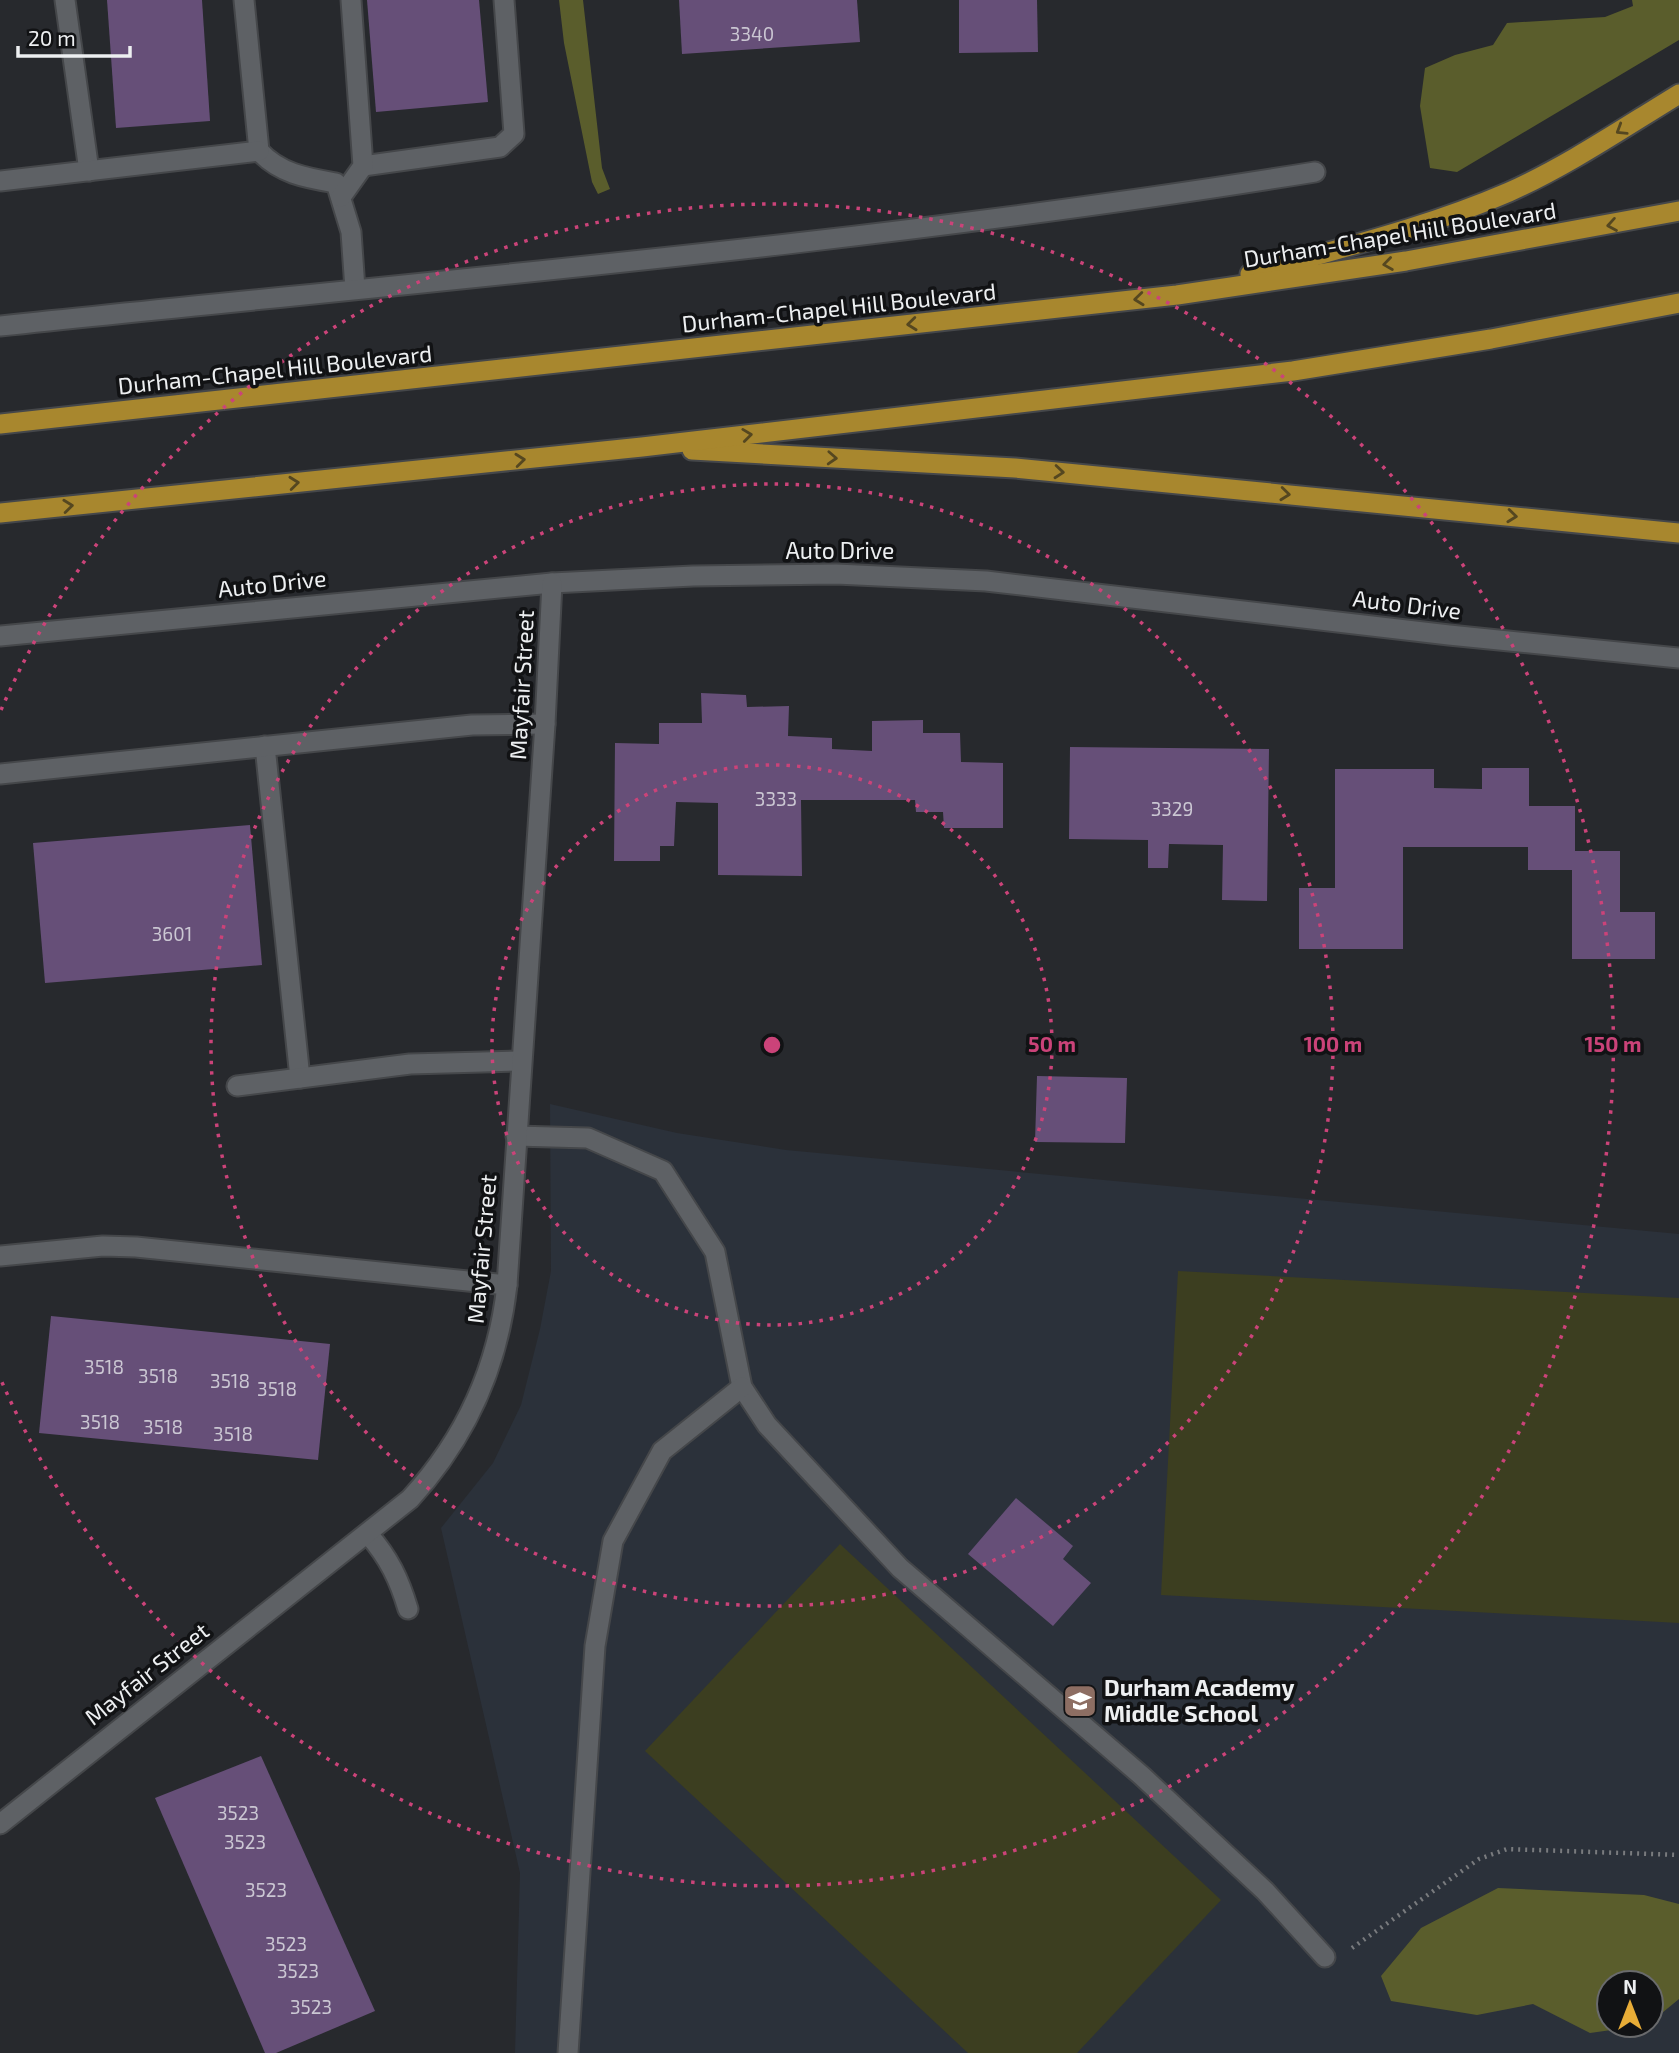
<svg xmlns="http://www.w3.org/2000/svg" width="1679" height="2053" font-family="'Exo 2',sans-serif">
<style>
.built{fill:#2b313a;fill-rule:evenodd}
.green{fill:#3c3e20}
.forest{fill:#5a5d2c}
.building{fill:#664f78}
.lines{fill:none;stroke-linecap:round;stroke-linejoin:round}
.service-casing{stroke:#45474a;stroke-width:23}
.minor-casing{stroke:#45474a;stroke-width:23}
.primary-casing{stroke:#45474a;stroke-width:23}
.path{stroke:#797b7e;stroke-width:4.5;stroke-dasharray:2 5;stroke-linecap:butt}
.service{stroke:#5e6165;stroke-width:19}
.minor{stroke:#5e6165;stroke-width:19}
.primary{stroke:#a8872e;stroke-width:19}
.oneway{stroke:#554720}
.ring{fill:none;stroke:#cb4379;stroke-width:3.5;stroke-dasharray:3.5 7}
.labels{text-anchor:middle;stroke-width:7;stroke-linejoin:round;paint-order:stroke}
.number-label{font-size:19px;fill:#cbc7d3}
.street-label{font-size:23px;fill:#edeff1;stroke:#111214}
.poi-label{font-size:23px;font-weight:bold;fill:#edeff1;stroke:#111214;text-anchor:start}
.centre{fill:#cb4379;stroke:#111214;stroke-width:3.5}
.ring-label{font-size:21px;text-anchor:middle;font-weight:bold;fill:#cb4379;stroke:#111214;stroke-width:7;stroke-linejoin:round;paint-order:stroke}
</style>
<rect width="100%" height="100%" fill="#27292d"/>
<path class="built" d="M550,1104l127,29 109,17 893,84v819h-1164l5,-180 -79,-345 52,-65 28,-58 19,-76 11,-58zM1609,1983h42v42h-42z"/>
<g class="green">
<path d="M1178,1271l501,27v325l-518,-28z"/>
<path d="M840,1544l381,356 -144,153h-109l-323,-302z"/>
</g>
<g class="forest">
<path d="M559,0h24l19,168 8,21 -12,5 -6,-12 -28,-139z"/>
<path d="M1632,0h47v40l-222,132 -27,-4 -10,-62 5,-38 30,-13 38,-10 14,-22 98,-6 28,-11z"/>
<path d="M1498,1888l146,7 35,9v95l-28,23v-39h-42v42h38l-57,8 -57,-29 -56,11 -86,-14 -10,-25 40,-48z"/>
</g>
<g class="building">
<path d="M107,0h95l8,121 -94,7z"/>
<path d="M367,0h112l9,102 -112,10z"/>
<path d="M679,0h178l3,42 -178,12z"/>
<path d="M959,0h78l1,52 -79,1z"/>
<path d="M701,693l45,2 1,12 42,-1 -1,30 44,2v11l40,2v-30l51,-1v13h37l1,29 42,1v65h-59l-1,-16h-27l-1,-12h-114l1,76 -84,-1v-72l-42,-1 -2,44h-14v15h-46l1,-118 44,1v-21h43z"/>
<path d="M1070,747l199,2 -2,152 -45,-1 1,-55 -54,-1 -1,24h-20v-28l-79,-1z"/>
<path d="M1482,768h47v38h46v45h45v61h35v47h-83v-89h-44v-23h-125v102h-104v-61h36v-119h99v19l48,1z"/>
<path d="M250,825l12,140 -217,18 -12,-140z"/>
<path d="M1037,1076l90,2 -2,65 -90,-1z"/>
<path d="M51,1316l279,28 -12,116 -279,-27z"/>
<path d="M1016,1498l57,48 -10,13 28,24 -38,43 -85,-72z"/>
<path d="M261,1756l114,255 -99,42h-11l-110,-255z"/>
</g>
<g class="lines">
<g class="service-casing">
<g id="service">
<path d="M65,0l24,171"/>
<path d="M244,0l15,151c21,23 48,27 77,32l15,49 4,57"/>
<path d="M363,166l137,-19 14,-13 -10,-134"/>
<path d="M0,181l259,-30"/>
<path d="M341,197l22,-31 -12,-166"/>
<path d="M265,746l35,332"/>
<path d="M0,774l472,-49 73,-1"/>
<path d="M237,1086l173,-22 111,-3"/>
<path d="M516,1136l72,2 75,33 52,81 27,135 25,38 133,143 242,208 123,115 60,66"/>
<path d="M0,1256l103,-10 33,1 371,38"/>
<path d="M368,1534c21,24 31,45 40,75"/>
<path d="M568,2053l27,-407 18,-105 49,-90 80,-64"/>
</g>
</g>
<g class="minor-casing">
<g id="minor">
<path d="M0,326c438,-46 879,-83 1315,-154"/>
<path d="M0,636l552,-53 141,-7 143,-2 150,7 463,54 230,23"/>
<path d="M0,1824l410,-325c56,-61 88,-132 97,-214l38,-561 7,-141"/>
</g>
</g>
<g class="primary-casing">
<g id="primary">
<path d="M1250,274c87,-25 176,-46 259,-82 60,-27 114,-64 170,-98"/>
<path d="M0,424l1177,-129 229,-34 273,-50"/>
<path d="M692,450l323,18 664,65"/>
<path d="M0,513l642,-66 651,-76 198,-32 188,-36"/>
</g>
</g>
<path class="path" d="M1352,1948l127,-89 28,-10 172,6"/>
<use href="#service" class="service"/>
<use href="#minor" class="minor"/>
<use href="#primary" class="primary"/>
</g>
<defs><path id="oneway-chevron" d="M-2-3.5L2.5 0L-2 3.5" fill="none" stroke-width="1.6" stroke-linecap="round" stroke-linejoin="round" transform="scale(1.75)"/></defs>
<g class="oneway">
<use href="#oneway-chevron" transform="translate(1621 130) rotate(148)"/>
<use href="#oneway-chevron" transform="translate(1612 225) rotate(170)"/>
<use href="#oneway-chevron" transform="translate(1388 264) rotate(172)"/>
<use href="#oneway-chevron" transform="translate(1139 299) rotate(174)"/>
<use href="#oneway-chevron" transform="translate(912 324) rotate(174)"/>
<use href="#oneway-chevron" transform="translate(747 435) rotate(-7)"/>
<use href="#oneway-chevron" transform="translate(832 458) rotate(3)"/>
<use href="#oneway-chevron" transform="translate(520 460) rotate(-6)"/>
<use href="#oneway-chevron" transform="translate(1059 472) rotate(5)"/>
<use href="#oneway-chevron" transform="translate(294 483) rotate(-6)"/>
<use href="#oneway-chevron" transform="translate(1285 494) rotate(6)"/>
<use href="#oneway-chevron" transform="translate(68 506) rotate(-6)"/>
<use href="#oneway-chevron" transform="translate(1512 516) rotate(6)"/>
</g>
<g class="ring">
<circle cx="772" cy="1045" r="280"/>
<circle cx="772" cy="1045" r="561"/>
<path d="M1 710A841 841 0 1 1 1 1380"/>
</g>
<defs>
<g id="school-square" transform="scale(1.75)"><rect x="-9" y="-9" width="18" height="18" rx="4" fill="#8d6e63" stroke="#111214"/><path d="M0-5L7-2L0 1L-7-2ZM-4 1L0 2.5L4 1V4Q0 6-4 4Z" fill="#fff"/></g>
</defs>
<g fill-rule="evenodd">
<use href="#school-square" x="1080" y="1701"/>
</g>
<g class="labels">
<g class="number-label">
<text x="752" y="41">3340</text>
<text x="776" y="806">3333</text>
<text x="1172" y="816">3329</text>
<text x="172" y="941">3601</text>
<text x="104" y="1374">3518</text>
<text x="158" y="1383">3518</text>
<text x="230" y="1388">3518</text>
<text x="277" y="1396">3518</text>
<text x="100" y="1429">3518</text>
<text x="163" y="1434">3518</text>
<text x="233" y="1441">3518</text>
<text x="238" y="1820">3523</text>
<text x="245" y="1849">3523</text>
<text x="266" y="1897">3523</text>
<text x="286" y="1951">3523</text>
<text x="298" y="1978">3523</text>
<text x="311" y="2014">3523</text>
</g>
<g class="street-label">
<text transform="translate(1400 235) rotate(-9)" y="8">Durham-Chapel Hill Boulevard</text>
<text transform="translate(839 308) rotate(-6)" y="8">Durham-Chapel Hill Boulevard</text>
<text transform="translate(275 370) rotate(-6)" y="8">Durham-Chapel Hill Boulevard</text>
<text x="840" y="559">Auto Drive</text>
<text transform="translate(272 584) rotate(-6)" y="8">Auto Drive</text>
<text transform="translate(1407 605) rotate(7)" y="8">Auto Drive</text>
<text transform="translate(522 685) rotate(-87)" y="8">Mayfair Street</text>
<text transform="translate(482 1249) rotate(-85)" y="8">Mayfair Street</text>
<text transform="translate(147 1674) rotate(-38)" y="8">Mayfair Street</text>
</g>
<g class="poi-label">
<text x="1104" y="1696">Durham Academy<tspan x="1104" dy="26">Middle School</tspan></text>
</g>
</g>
<circle cx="772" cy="1045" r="10" class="centre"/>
<g class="ring-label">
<text x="1052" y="1052">50 m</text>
<text x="1333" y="1052">100 m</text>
<text x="1613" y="1052">150 m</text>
</g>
<g transform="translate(1630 2004)"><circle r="33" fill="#111214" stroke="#696a6c" stroke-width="2"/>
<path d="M0-5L12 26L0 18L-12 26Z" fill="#e7ac37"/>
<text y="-10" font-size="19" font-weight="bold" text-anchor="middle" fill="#edeff1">N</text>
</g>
<path d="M18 46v10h112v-10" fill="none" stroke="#edeff1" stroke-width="3.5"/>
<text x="28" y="46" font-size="21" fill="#edeff1" stroke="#111214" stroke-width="5" paint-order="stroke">20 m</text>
</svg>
